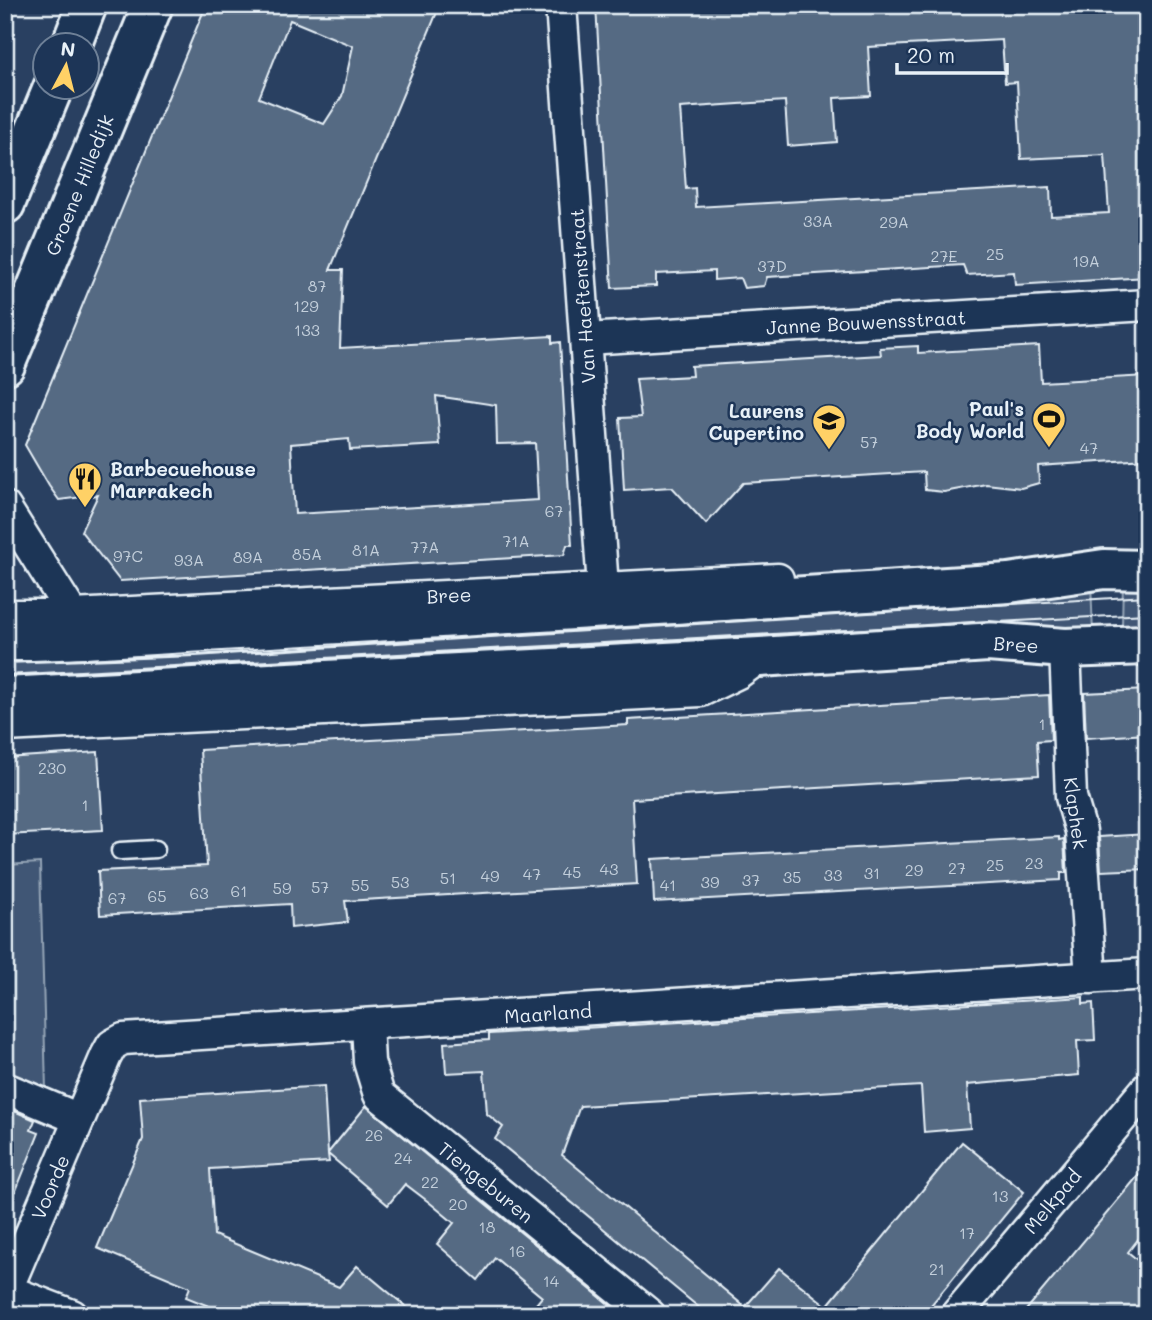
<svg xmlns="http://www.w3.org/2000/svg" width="1152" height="1320" font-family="Mali,sans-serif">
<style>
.green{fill:#415774;stroke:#94a4b6;stroke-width:2}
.building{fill:#556a83;stroke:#e8f1f8;stroke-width:2;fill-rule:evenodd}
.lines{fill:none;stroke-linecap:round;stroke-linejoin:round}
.service-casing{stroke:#e8f1f8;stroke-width:21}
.minor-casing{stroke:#e8f1f8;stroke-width:35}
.tertiary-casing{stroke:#e8f1f8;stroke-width:44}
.primary-casing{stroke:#e8f1f8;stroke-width:44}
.service{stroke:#1d3557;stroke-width:16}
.minor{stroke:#1d3557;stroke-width:30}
.tertiary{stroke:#1d3557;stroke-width:38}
.primary{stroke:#1d3557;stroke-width:38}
.tram{stroke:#e8f1f8;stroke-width:2}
.labels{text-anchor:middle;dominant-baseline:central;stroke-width:5;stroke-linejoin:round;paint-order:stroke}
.number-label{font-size:16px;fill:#c3cfdb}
.street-label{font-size:19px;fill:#e8f1f8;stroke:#1d3557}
.poi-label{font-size:19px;font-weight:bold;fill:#e8f1f8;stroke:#1d3557;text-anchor:end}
</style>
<rect width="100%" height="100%" fill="#294061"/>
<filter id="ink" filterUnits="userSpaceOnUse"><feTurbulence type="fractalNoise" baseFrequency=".0143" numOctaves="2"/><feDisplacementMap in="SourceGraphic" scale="14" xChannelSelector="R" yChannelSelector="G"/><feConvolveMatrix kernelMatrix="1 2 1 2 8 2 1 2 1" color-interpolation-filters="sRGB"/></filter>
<g filter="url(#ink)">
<g class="green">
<polygon points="1123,580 1147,580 1147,630 1122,628"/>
<polygon points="1091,581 1093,635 5,683 5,652"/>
<polygon points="40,863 46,1090 5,1074 5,865"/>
</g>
<g class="building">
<path d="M 206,5 L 440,5 L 330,270 L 343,270 L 340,348 L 552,336 L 552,343 L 560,342 L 572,545 L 567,545 L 564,555 L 120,581 L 81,531 L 98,495 L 59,500 L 49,486 L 25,445 ZM 290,20 L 353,46 L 342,96 L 324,124 L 259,98 ZM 436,396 L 496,405 L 497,444 L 535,443 L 538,500 L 295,514 L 291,444 L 349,439 L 350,450 L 440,445 Z"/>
<path d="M 596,5 L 1147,5 L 1147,277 L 1015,285 L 1014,272 L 967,275 L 963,265 L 767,277 L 764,286 L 744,288 L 740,278 L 714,280 L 714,271 L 656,274 L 656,286 L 612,288 ZM 1002,40 L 1005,83 L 1017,82 L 1021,159 L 1105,155 L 1109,213 L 1051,216 L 1050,187 L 696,207 L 695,188 L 686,189 L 680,108 L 785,101 L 788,146 L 837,142 L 834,98 L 871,96 L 868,47 Z"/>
<polygon points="918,346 918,353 1039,346 1041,382 1147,376 1147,459 1038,466 1039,483 1021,488 986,484 944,492 925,490 924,472 743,483 706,524 672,487 624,490 620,418 641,417 636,379 692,376 691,366 881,355 880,348"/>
<polygon points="1147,690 1147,734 1086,738 1084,693"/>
<polygon points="1049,695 1051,740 1037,741 1039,775 632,799 637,884 345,901 348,922 291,928 290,904 100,915 98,871 207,866 200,750 628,725 628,720"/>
<polygon points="98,752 103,830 5,835 5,758"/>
<polygon points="1147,834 1147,869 1101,871 1099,837"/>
<polygon points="1059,837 1059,840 1064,839 1066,873 1061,873 1061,880 654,902 652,859"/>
<polygon points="1083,997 1083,1004 1093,1003 1095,1040 1077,1041 1079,1075 967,1085 970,1128 924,1132 921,1086 580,1106 562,1155 745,1307 779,1268 827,1306 962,1142 1024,1192 923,1315 708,1315 495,1139 503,1127 487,1114 484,1071 446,1073 444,1043 489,1040 489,1034"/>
<polygon points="324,1086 328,1153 366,1106 622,1315 527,1315 542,1297 495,1258 478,1280 437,1244 454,1223 430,1203 405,1184 388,1205 328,1154 329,1162 210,1169 214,1235 339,1287 357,1266 416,1315 231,1315 186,1297 190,1287 97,1248 143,1139 140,1098"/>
<polygon points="5,1107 35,1120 31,1130 39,1133 7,1213"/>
<polygon points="1147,1165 1147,1228 1128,1252 1147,1268 1147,1315 1022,1315"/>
</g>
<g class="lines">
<g class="service-casing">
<polyline id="service" points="120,851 156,849"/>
</g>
<g class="minor-casing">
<g id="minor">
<polyline points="561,5 603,587"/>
<polyline points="586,339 1147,305"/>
<polyline points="5,507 73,615"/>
<polyline points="5,615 73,615 778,579"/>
<polyline points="1065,648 1071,797 1081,831 1091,978"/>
<polyline points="5,726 701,691 738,673 760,657"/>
<polyline points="367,1024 369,1062 379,1095 650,1315"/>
<polyline points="5,1088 79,1119"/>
<polyline points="7,1290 72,1315"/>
<polyline points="5,1294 106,1056 112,1045 123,1039 1147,974"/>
<polyline points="956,1315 1147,1088"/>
</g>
</g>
<g class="tertiary-casing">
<g id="tertiary">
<polyline points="71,46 87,5"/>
<polyline points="5,204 53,88"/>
<polyline points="5,365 153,5"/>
</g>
</g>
<g class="primary-casing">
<g id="primary">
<polyline points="5,642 194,635 1009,583 1104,569 1147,570"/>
<polyline points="5,697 760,657 988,642 1065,648 1147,645"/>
</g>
</g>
<use href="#service" class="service"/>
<use href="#minor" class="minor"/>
<use href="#tertiary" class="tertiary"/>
<use href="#primary" class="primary"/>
<g class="tram">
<polyline points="5,661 54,661 1147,596"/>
<polyline points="5,675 1147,614"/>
</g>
</g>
</g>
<defs>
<g id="stadium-pin" transform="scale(1.75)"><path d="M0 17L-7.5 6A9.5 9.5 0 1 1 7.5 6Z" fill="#ffd166" stroke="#1d3557"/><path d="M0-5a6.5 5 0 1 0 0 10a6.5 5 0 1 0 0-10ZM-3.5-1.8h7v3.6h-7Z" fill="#111"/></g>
<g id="school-pin" transform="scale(1.75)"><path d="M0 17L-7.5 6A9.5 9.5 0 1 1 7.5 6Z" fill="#ffd166" stroke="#1d3557"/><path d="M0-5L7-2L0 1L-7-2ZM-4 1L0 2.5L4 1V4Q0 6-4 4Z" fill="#111"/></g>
<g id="restaurant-pin" transform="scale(1.75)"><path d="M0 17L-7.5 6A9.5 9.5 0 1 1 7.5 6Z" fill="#ffd166" stroke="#1d3557"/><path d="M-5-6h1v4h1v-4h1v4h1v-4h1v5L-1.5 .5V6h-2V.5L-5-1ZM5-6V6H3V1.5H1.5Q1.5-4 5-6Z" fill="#111"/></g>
</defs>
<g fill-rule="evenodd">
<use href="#stadium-pin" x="1049" y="419"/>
<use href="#school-pin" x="829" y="421"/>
<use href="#restaurant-pin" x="85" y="479"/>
</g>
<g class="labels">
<g class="number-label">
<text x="818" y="220">33A</text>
<text x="894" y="221">29A</text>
<text x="995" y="253">25</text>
<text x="944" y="255">27E</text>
<text x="1086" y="260">19A</text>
<text x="772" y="265">37D</text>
<text x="317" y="285">87</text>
<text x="306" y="305">129</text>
<text x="307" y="329">133</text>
<text x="869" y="441">57</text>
<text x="1089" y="447">47</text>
<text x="554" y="510">67</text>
<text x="516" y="540">71A</text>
<text x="425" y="546">77A</text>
<text x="366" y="549">81A</text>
<text x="307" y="553">85A</text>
<text x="128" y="555">97C</text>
<text x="248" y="556">89A</text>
<text x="189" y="559">93A</text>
<text x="1042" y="723">1</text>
<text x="52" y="767">230</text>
<text x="85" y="804">1</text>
<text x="1034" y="862">23</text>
<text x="995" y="864">25</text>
<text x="957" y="867">27</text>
<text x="609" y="868">43</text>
<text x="914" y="869">29</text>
<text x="572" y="871">45</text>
<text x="872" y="872">31</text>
<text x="532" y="873">47</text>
<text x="833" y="874">33</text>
<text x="490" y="875">49</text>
<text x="792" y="876">35</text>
<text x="448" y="877">51</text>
<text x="751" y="879">37</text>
<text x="400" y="881">53</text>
<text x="710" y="881">39</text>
<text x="360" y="884">55</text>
<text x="668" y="884">41</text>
<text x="320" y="886">57</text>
<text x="282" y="887">59</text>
<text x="239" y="890">61</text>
<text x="199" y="892">63</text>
<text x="157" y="895">65</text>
<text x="117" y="897">67</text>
<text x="374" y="1134">26</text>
<text x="403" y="1157">24</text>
<text x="430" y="1181">22</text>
<text x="1000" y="1195">13</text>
<text x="458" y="1203">20</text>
<text x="487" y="1226">18</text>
<text x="967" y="1232">17</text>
<text x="517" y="1250">16</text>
<text x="937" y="1268">21</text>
<text x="551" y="1280">14</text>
</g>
<g class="street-label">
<text transform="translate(79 185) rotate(-68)">Groene Hilledijk</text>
<text transform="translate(582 296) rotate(-94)">Van Haeftenstraat</text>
<text transform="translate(866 322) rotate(-3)">Janne Bouwensstraat</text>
<text transform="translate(449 595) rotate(-3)">Bree</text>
<text transform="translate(1016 644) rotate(4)">Bree</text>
<text transform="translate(1076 813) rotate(82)">Klaphek</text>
<text transform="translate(548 1013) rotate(-4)">Maarland</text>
<text transform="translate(486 1182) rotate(39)">Tiengeburen</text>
<text transform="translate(50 1187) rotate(-67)">Voorde</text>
<text transform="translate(1052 1201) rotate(-50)">Melkpad</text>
</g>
<g class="poi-label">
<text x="1024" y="408">Paul's<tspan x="1024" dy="22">Body World</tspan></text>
<text x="804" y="410">Laurens<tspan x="804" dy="22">Cupertino</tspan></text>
<text x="110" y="468" text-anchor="start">Barbecuehouse<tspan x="110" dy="22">Marrakech</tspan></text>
</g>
</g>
<rect width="1152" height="1320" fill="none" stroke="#1d3557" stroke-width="28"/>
<rect x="14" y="14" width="1124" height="1292" fill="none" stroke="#e8f1f8" stroke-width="2.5" filter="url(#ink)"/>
<g transform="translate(66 66) rotate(7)"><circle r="33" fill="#1d3557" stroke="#6e8097" stroke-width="2"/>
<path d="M0-5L12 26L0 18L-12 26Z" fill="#ffd166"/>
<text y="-10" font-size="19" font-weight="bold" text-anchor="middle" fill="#e8f1f8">N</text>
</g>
<path d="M897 63v10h110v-10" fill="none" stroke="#e8f1f8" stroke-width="3.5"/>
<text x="907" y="63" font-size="21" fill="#e8f1f8" stroke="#1d3557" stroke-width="5" paint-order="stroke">20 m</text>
</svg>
